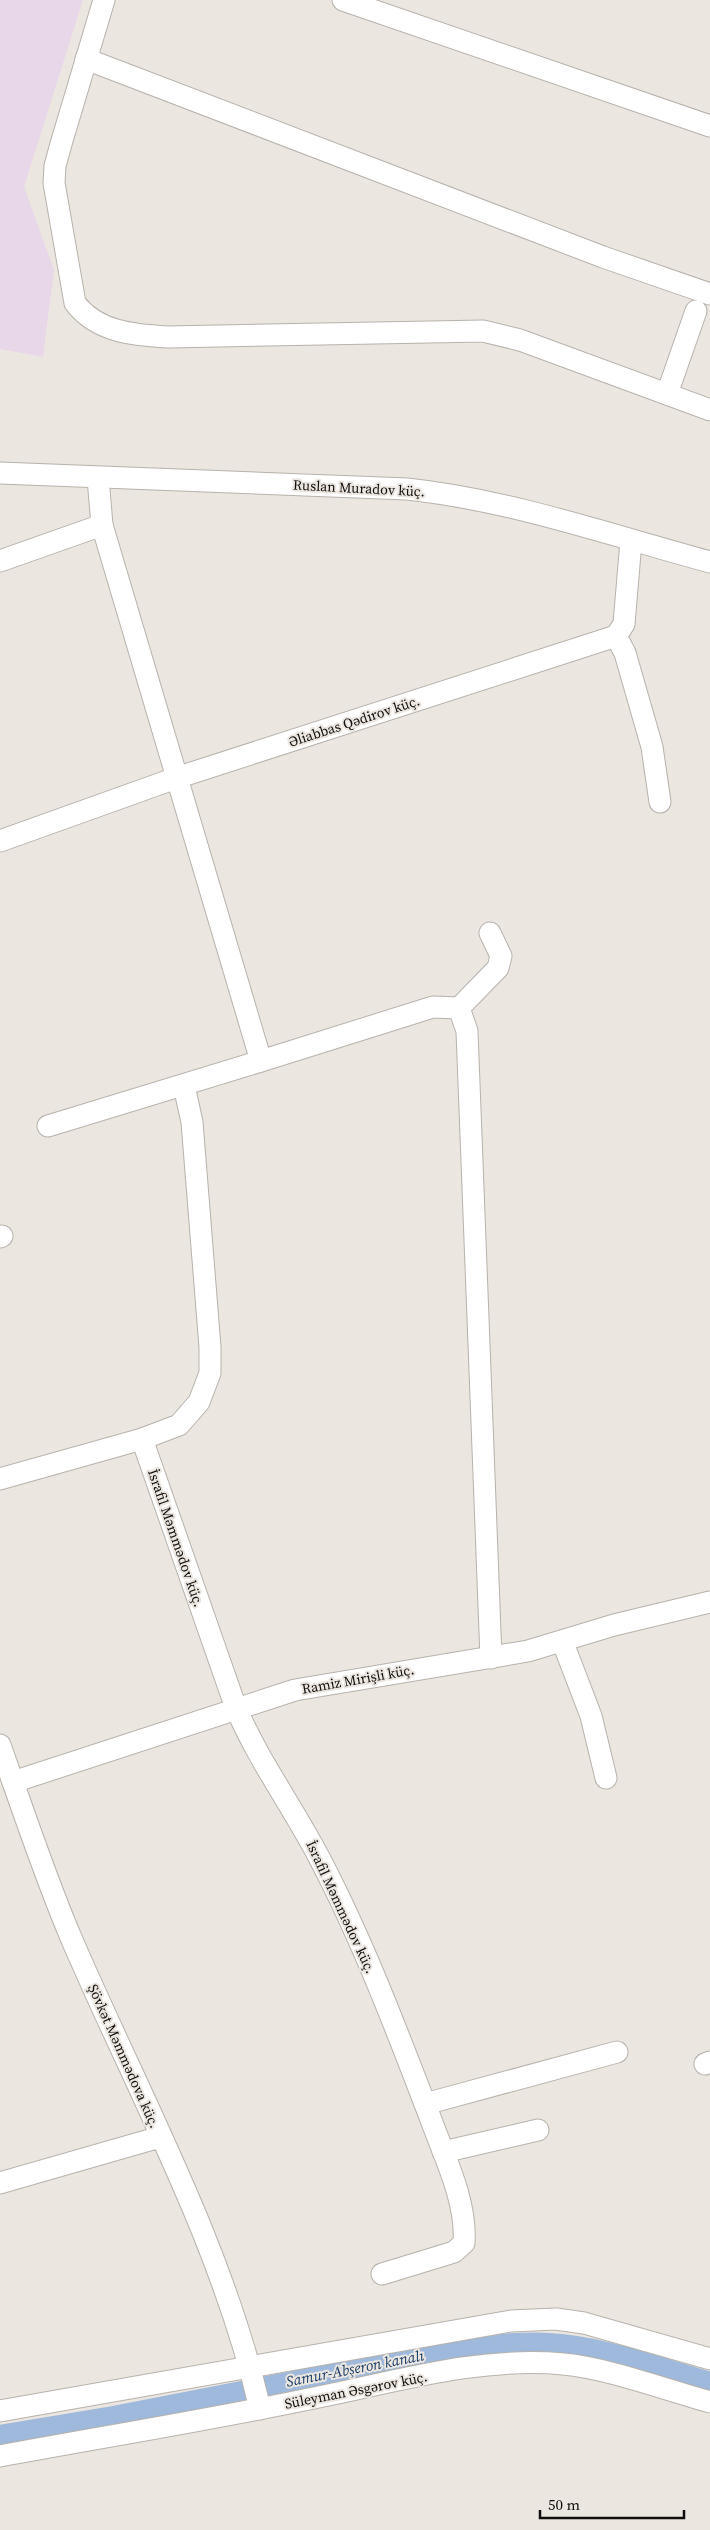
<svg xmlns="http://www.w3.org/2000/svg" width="710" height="2530" font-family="'Source Serif 4',serif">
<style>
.industrial{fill:#e8d7e9}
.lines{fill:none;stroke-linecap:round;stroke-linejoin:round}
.canal{stroke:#9eb9dc;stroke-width:20}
.minor-casing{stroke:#b7b2ab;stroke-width:23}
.minor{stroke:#fff;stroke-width:21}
.labels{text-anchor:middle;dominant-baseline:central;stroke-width:4;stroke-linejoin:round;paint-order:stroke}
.street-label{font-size:14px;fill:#110f0d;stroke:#ece6e0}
.water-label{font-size:15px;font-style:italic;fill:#153b67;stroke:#ece6e0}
</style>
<rect width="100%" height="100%" fill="#ece6e0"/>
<polygon class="industrial" points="0,0 83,0 24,187 54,270 43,357 0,349"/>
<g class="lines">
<path class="canal" d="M 0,2435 L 113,2416 L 472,2346 C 498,2344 523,2341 549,2343 C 604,2346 658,2367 710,2382"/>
<g class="minor-casing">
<g id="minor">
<path d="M 104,0 L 61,144 L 55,166 L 54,183 L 75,303 C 97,332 133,335 168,337 L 483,331 L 520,340 L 710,410"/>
<polyline points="343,0 710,126"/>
<polyline points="86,59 603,257 710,294"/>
<polyline points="667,394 696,311"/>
<path d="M 0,473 L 407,489 C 510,500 610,535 710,562"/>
<polyline points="98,478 102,525 261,1061 433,1007 459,1008 467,1031 491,1658"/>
<polyline points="0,561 102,525"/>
<polyline points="616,636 625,653 652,747 660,802"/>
<polyline points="0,841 176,778 616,636 624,624 631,541"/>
<polyline points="459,1008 498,968 501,956 490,933"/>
<polyline points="48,1126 261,1061"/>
<polyline points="0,1237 2,1236"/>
<path d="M 142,1439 L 236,1708 C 259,1762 295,1810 322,1863 C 364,1944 397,2031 430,2117 C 444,2156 467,2201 464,2243 L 454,2252 L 382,2274"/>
<polyline points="0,1479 142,1439 179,1425 199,1402 210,1373 210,1347 192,1122 184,1086"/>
<polyline points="563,1643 591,1716 606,1778"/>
<path d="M 0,1745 C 23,1810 45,1877 72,1940 C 138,2093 223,2246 260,2409"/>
<polyline points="13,1782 295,1690 528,1651 614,1625 710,1602"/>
<polyline points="705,2064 710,2062"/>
<polyline points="425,2104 617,2052"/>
<polyline points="443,2152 538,2130"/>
<polyline points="0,2183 160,2137"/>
<polyline points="0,2411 511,2321 556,2319 584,2323 710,2359"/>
<path d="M 0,2456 C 103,2437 207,2420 309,2399 C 392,2383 478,2356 563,2364 C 608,2368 666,2390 710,2402"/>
</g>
</g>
<use href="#minor" class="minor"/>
</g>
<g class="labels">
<g class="street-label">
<text transform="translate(359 488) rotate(3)">Ruslan Muradov küç.</text>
<text transform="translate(354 721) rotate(-18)">Əliabbas Qədirov küç.</text>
<text transform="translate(176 1538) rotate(71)">İsrafil Məmmədov küç.</text>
<text transform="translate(358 1679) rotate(-10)">Ramiz Mirişli küç.</text>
<text transform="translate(341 1907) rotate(65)">İsrafil Məmmədov küç.</text>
<text transform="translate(124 2056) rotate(66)">Şövkət Məmmədova küç.</text>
<text transform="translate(356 2390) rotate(-11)">Süleyman Əsgərov küç.</text>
</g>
<g class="water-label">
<text transform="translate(355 2368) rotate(-11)">Samur-Abşeron kanalı</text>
</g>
</g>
<path d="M540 2510v8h144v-8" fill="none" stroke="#110f0d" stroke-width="2.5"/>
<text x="548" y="2510" font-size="15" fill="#110f0d" stroke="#ece6e0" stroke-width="4" paint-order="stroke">50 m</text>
</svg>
